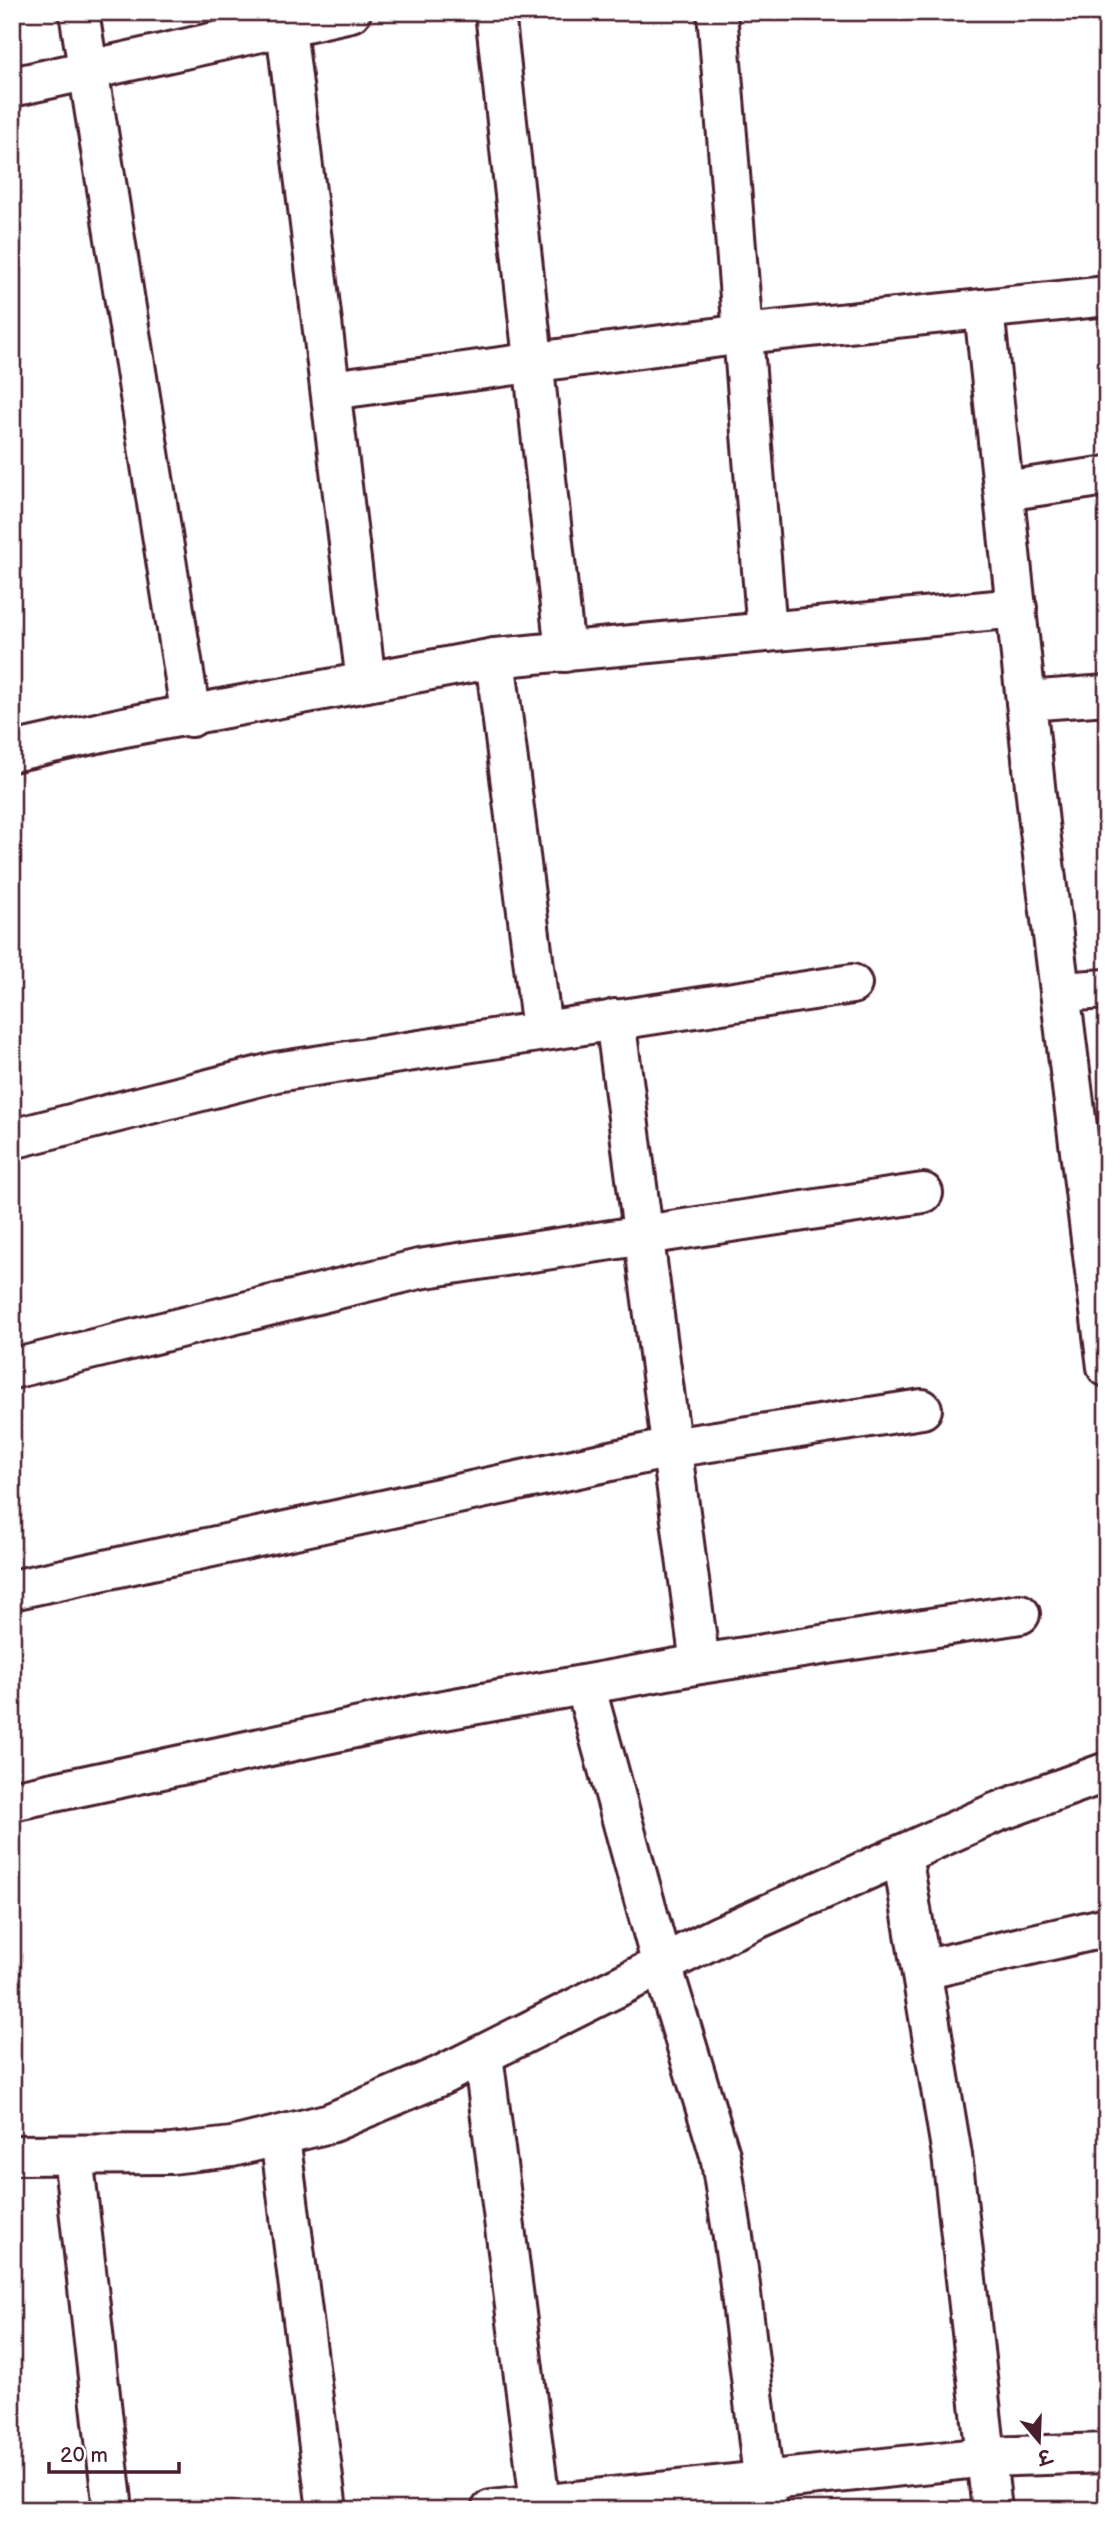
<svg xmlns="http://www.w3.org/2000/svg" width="1119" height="2522" font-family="'Balsamiq Sans','Playpen Sans Deva',sans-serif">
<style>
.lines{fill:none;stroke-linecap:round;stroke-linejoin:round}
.minor-casing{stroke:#4a1f2b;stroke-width:44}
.minor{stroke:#fff;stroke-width:38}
</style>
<rect width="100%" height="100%" fill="#fff"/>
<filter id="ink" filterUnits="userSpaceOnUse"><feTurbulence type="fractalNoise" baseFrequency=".0143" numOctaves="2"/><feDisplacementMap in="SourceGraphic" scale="14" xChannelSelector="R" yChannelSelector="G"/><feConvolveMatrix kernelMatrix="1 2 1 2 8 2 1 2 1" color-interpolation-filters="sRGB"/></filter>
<g filter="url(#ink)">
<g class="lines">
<g class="minor-casing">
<g id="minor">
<polyline points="79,12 191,717"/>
<polyline points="284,12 366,682"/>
<polyline points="495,12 565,652"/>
<polyline points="717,12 767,632"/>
<polyline points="12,87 351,12"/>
<polyline points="984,310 1039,823 1107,1367"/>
<polyline points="331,390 743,334 1107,296"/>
<polyline points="1004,491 1107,476"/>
<polyline points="495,658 542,1030"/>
<polyline points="1026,701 1107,695"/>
<polyline points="12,752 124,727 495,658 1017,608"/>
<polyline points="1060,992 1107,989"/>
<polyline points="615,1019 700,1664"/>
<polyline points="12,1139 276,1072 852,984"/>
<polyline points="12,1369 419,1269 923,1193"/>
<polyline points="12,1590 671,1448 922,1409"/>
<polyline points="585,1685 662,1965 720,2155 738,2269 767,2510"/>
<polyline points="12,1801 416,1715 700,1664 1020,1614"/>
<polyline points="902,1855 952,2155 992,2510"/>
<polyline points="923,1970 1107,1927"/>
<polyline points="483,2055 541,2510"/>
<polyline points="280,2137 327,2510"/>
<polyline points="12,2155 171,2154 232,2147 330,2123 440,2076 721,1935 997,1812 1107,1772"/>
<polyline points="73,2155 113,2510"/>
<polyline points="491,2510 986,2457 1107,2453"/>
</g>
</g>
<use href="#minor" class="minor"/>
</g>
</g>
<rect width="1119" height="2522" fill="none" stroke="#fff" stroke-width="42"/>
<rect x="21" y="21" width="1077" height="2480" fill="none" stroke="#4a1f2b" stroke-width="2.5" filter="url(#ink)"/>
<g transform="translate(1039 2441) rotate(161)" stroke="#ffffff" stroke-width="5" paint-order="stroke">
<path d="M0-5L12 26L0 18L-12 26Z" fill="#4a1f2b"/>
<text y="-10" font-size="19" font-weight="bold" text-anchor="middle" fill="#4a1f2b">उ</text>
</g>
<path d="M49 2462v10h130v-10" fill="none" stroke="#4a1f2b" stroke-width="3.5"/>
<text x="60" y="2462" font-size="21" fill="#4a1f2b" stroke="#ffffff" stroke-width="5" paint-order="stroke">20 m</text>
</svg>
